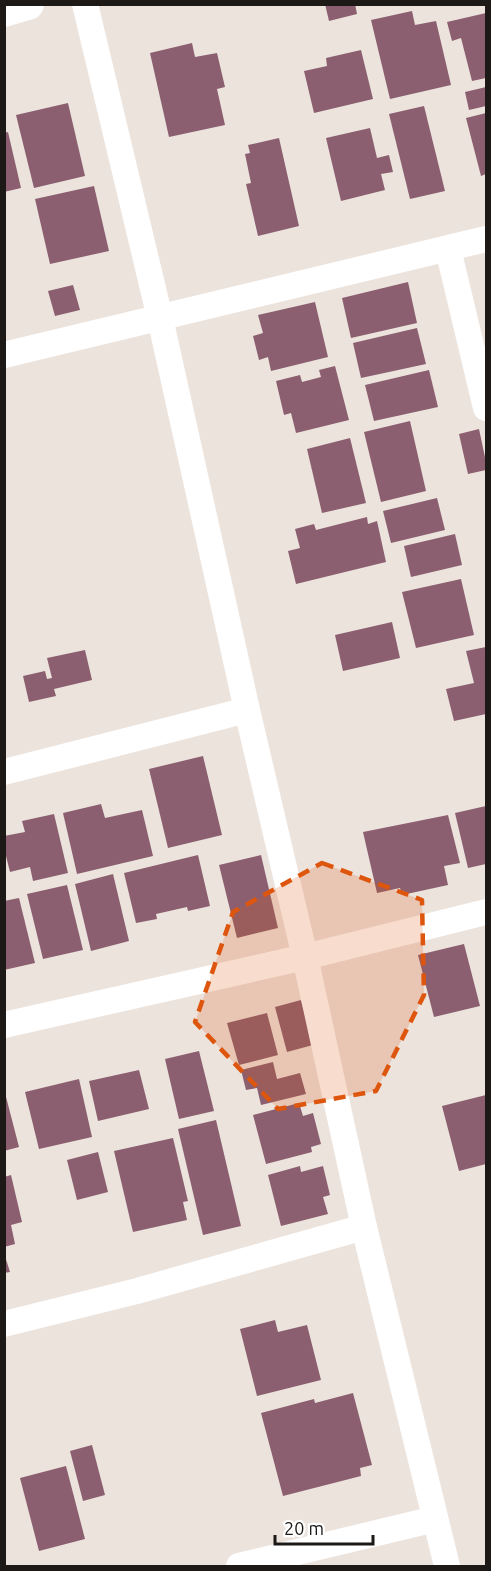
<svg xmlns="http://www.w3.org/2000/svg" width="491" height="1571" font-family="Ubuntu,sans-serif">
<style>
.building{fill:#8b5f70}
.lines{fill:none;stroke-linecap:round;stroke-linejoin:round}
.minor{stroke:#fff;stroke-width:26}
.tertiary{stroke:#fff;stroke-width:32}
.marked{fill:#de560d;fill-opacity:0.2;stroke:#de560d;stroke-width:4.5;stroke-dasharray:12 8;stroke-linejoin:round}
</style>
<rect width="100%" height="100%" fill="#ece3dd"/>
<g class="building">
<polygon points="325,4 355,4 357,14 329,21"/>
<polygon points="412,11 415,25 436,21 451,85 390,99 371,20"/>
<polygon points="486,13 486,78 472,81 461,38 452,41 447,22"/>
<polygon points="192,43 195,57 217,53 225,87 217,89 225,125 169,137 150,53"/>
<polygon points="361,50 373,99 314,113 304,71 327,66 326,58"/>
<polygon points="486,87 486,106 469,110 465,92"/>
<polygon points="68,103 85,176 34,188 16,115"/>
<polygon points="424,106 445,191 410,199 389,114"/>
<polygon points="486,113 486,174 481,176 466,118"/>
<polygon points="370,128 377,158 389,155 393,172 381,174 385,190 341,201 326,138"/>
<polygon points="8,132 21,188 4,192 4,133"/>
<polygon points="279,138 299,226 258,236 246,184 251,183 245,154 250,153 248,145"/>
<polygon points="94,186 109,251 50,264 35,199"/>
<polygon points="408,282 417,323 351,338 342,298"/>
<polygon points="73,285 80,310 55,316 48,291"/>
<polygon points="315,302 328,357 271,371 268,357 259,360 253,336 263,333 258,315"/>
<polygon points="417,328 426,364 361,378 353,343"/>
<polygon points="335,366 349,420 296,433 291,413 284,415 276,381 300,375 302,382 321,377 319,370"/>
<polygon points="429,370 438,407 374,421 365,385"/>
<polygon points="410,421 426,491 381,502 364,432"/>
<polygon points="479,429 486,462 486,470 468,474 459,434"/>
<polygon points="350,438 366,503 322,513 307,449"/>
<polygon points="437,498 445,530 391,543 383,511"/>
<polygon points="367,517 368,524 377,521 386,562 296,584 288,551 300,548 295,529 314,524 316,530"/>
<polygon points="455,534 462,565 411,577 404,546"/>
<polygon points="461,579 474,635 416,648 402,592"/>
<polygon points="392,622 400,658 343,671 335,635"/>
<polygon points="486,647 486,714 454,721 446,689 474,683 466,651"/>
<polygon points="85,650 92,680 54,689 56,696 29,702 23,676 45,671 47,679 52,678 47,658"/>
<polygon points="203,756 222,835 168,848 149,769"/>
<polygon points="101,804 105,818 142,810 153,856 77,874 63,813"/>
<polygon points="486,806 486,864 468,868 455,813"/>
<polygon points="54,814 68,873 33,881 30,867 10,872 4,848 4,836 25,832 22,821"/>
<polygon points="448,815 460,863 444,866 448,885 402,895 400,888 377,893 363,832"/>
<polygon points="198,855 210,906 188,911 187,907 156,914 157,919 136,923 124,873"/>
<polygon points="261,855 278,928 237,938 219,865"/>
<polygon points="113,874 129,941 91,951 75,884"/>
<polygon points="67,885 83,950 43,959 27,894"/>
<polygon points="19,898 35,963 4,970 4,901"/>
<polygon points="464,944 480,1006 434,1017 418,955"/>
<polygon points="301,1000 313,1045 287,1052 275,1007"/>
<polygon points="267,1013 278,1055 239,1065 227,1023"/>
<polygon points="199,1051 214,1111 179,1119 165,1059"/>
<polygon points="273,1062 277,1079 300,1073 306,1094 261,1105 257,1088 246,1090 241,1070"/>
<polygon points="139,1070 149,1109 98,1121 89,1081"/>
<polygon points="79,1079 92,1137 39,1149 25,1092"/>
<polygon points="4,1089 19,1147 4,1151"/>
<polygon points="486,1095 486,1164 459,1171 442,1106"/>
<polygon points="299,1103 303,1116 313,1113 321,1144 311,1147 312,1152 266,1164 253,1115"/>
<polygon points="216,1120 241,1226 203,1235 178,1129"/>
<polygon points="173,1138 188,1201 183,1202 187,1220 133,1232 114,1151"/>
<polygon points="98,1152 108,1192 77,1200 67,1160"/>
<polygon points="300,1166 301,1172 323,1166 330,1195 323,1197 328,1214 281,1226 268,1175"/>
<polygon points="11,1175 22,1222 11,1225 15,1244 4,1247 4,1177"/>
<polygon points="4,1253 10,1272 4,1273"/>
<polygon points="275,1320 278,1332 307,1325 321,1380 257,1396 240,1329"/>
<polygon points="353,1393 372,1465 360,1468 361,1476 283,1496 261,1413 314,1399 315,1403"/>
<polygon points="92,1445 105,1495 83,1501 70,1451"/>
<polygon points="66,1466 85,1539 39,1551 20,1478"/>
</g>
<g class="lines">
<g class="minor">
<polyline points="85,4 160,318 247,710 305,957 364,1227 447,1566"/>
<polyline points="448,249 486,408"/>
<polyline points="4,355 486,239"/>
<polyline points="4,772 247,710"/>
<polyline points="4,1025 305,957 486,912"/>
<polyline points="4,1324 137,1291 364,1227"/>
<polyline points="239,1566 435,1519"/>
</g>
<polyline class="tertiary" points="4,11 28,4"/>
</g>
<path class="marked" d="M 322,863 L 422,900 L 424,995 L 376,1091 L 278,1109 L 195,1022 L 233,912 Z"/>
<rect width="491" height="1571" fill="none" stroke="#1c1917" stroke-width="12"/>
<path d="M275 1535v9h98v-9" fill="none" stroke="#1c1917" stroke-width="3"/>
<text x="284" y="1535" font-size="18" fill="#1c1917" stroke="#ffffff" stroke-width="4.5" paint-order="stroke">20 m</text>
</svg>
